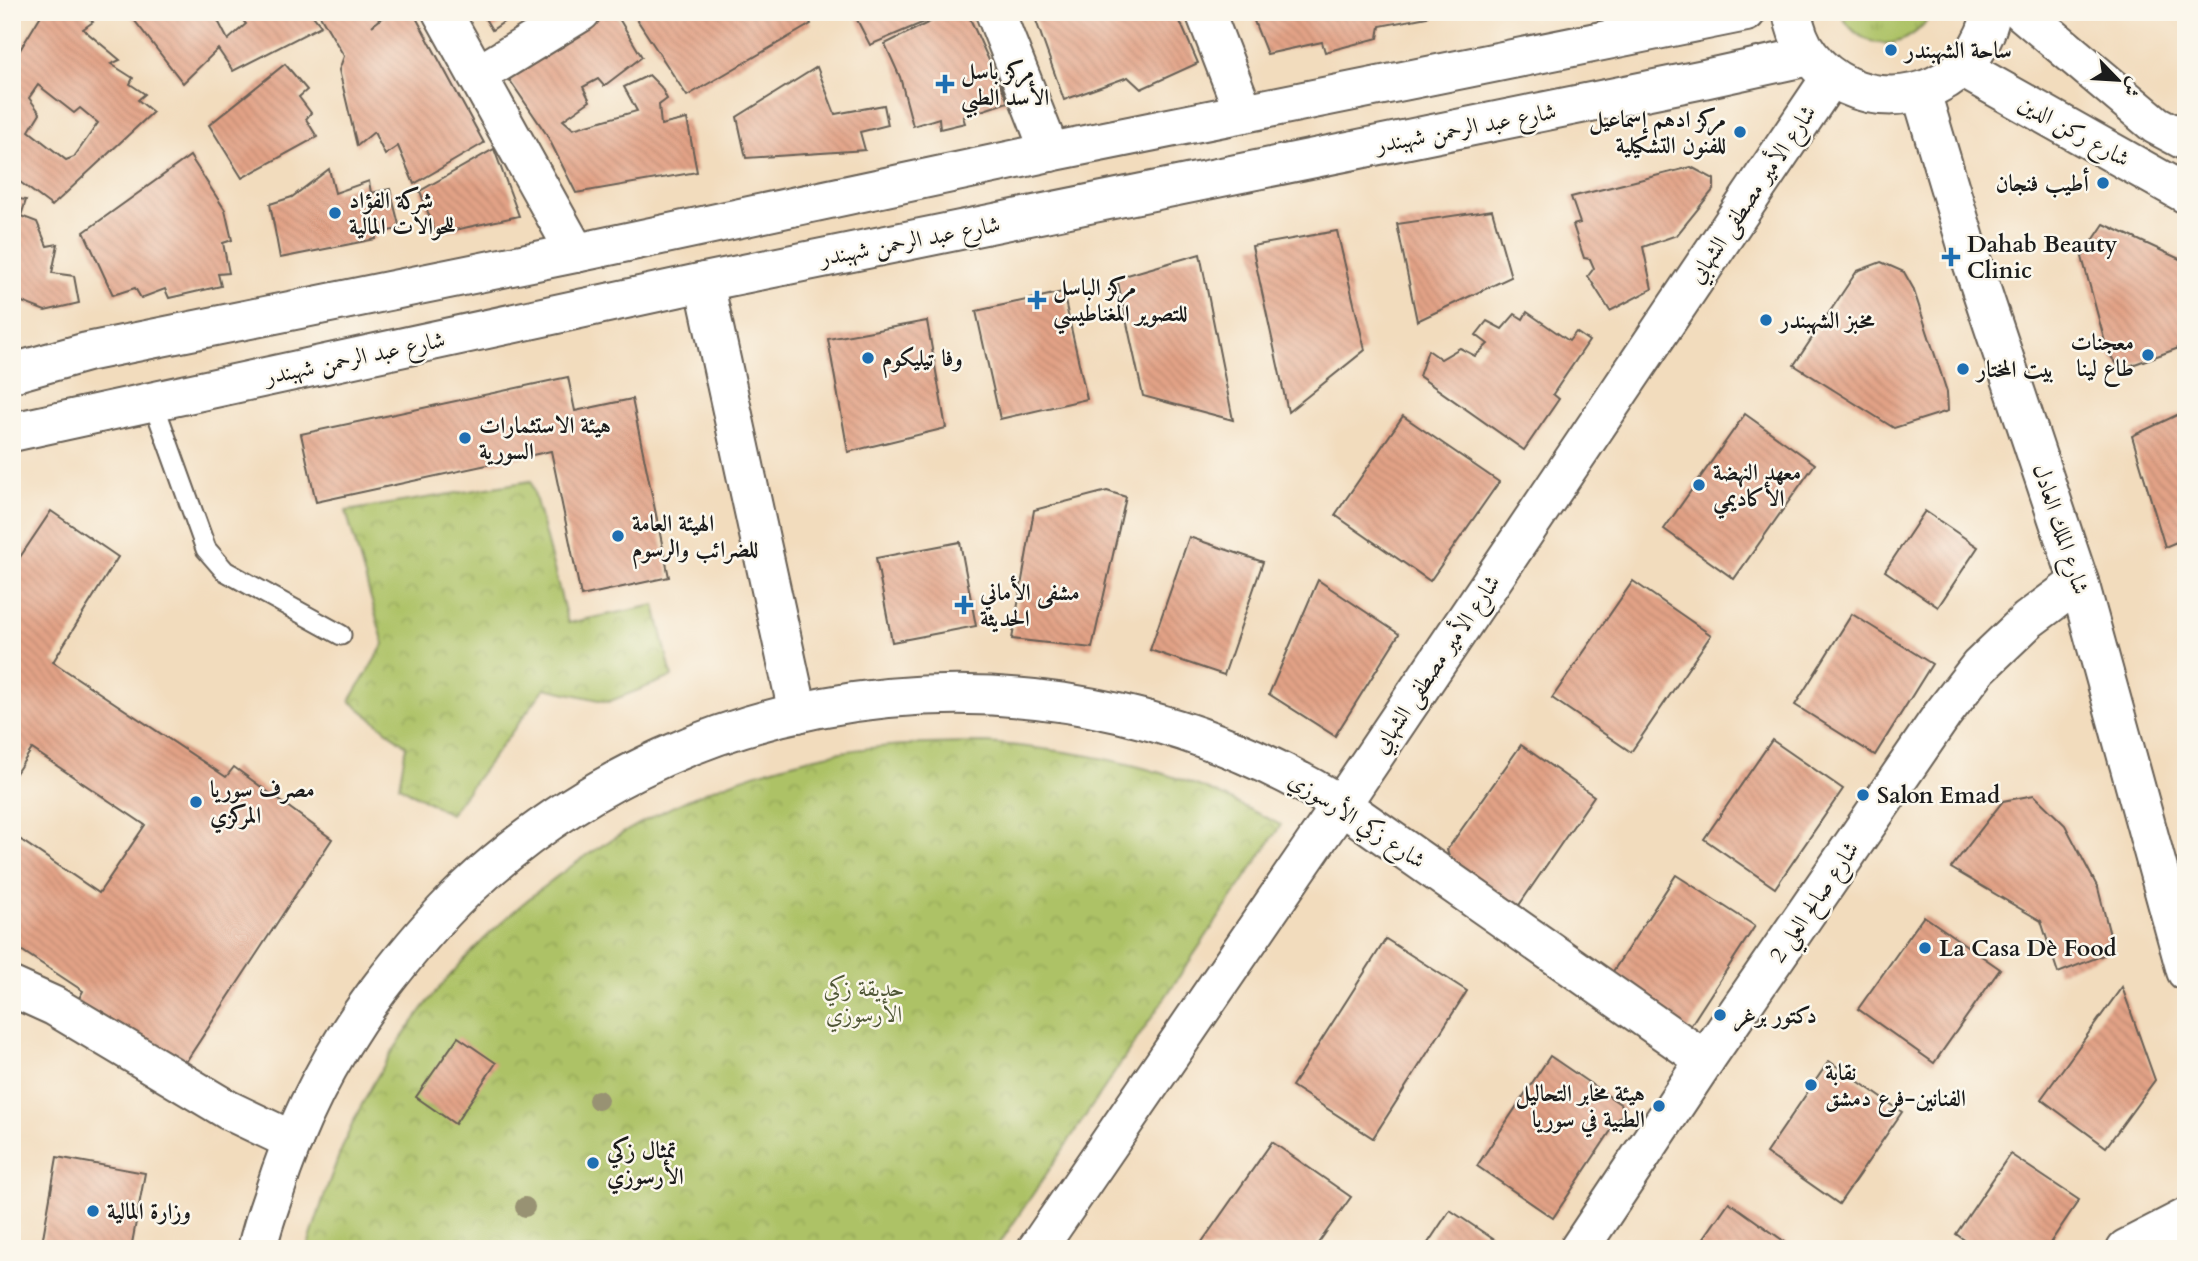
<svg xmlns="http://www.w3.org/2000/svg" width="2198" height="1261" font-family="Cardo,Amiri,serif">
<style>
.grass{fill:url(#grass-tufts);stroke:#646f41;stroke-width:2}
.park{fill:url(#park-crowns);stroke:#646f41;stroke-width:2}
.building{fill:url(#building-back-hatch);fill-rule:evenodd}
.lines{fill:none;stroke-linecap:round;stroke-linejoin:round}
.lane-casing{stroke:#675f54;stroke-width:23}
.street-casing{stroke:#675f54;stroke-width:42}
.secondary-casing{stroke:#675f54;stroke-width:42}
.lane{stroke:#fff;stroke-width:19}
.street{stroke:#fff;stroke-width:38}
.secondary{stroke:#fff;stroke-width:38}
.tree{fill:#989273}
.poi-dot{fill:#1f6fb2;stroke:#fbf7ec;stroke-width:2.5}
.labels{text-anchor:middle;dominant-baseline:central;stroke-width:5;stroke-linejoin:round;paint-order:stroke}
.poi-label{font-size:23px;font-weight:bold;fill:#1c1c1c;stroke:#fbf7ec;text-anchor:start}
.street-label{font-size:23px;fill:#1c1c1c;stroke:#fbf7ec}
.park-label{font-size:23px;fill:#4f5636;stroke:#fbf7ec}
</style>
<defs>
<pattern id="grass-tufts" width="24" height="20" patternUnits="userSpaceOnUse" patternTransform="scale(1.75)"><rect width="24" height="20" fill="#adc266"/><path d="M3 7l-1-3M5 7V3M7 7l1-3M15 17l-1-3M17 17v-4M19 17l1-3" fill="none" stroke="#94a658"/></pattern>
<pattern id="park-crowns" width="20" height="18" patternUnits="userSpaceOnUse" patternTransform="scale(1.75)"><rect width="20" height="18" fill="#adc266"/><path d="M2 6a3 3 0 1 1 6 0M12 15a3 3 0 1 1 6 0" fill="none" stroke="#94a658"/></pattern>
<pattern id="building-back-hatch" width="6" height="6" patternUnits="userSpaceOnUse" patternTransform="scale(1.75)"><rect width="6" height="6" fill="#e2a286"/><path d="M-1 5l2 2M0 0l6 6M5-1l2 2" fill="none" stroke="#c18b73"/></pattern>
</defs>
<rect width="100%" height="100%" fill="#fbf7ec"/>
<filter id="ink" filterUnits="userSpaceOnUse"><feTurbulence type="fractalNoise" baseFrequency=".0143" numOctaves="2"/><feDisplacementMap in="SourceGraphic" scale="14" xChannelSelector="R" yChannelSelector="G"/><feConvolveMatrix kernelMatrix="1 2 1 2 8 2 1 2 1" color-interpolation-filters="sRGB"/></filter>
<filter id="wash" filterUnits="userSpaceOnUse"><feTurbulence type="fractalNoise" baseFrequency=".00686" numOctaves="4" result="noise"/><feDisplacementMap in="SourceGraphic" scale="28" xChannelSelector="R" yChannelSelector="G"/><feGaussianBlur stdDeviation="1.57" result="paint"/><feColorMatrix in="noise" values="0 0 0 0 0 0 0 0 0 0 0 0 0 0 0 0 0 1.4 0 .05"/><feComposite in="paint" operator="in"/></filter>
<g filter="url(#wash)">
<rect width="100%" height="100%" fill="#f2dcbd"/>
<path class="grass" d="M 1840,12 L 1932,12 C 1910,53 1861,55 1840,12 Z"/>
<g class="park">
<polygon points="531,481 568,623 655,605 672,677 608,702 545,688 450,814 399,786 406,746 350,701 384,644 346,511"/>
<path d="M 988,743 C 1064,750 1142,761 1213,792 C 1236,802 1258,814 1281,825 L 996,1249 L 957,1247 L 923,1249 L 307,1249 C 322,1201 337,1155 359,1110 C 452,926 633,792 835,753 C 885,744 937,743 988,743 Z"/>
</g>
<g id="blocks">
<g class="building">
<path d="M 43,12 L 81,12 L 93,22 L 83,29 L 120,60 L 111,64 L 133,78 L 130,84 L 145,94 L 138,100 L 153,112 L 52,206 L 12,176 L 12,63 ZM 38,85 L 74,113 L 80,108 L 98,123 L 74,157 L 66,160 L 29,131 L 40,113 L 29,98 Z"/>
<polygon points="128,12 221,12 216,17 228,40 246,24 236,12 310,12 321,26 233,71 218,49 183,83"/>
<polygon points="318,12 387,12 372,26 390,12 413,12 484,143 414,184 398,146 385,155 374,132 357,146 339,70 344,56"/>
<polygon points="481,12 518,12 492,30"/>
<polygon points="603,12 615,12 642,57 604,86 598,79 583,87 590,101 563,120 573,129 637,111 624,87 649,75 661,87 667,99 659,105 661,125 687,119 697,172 576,193 547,135 509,79"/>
<polygon points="632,12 804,12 811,24 687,96"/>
<polygon points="853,12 948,12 870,45"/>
<polygon points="950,12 967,12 1008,102 963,117 965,123 940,129 939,118 913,126 900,77 885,44"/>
<polygon points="1033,12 1176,12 1198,63 1141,89 1128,77 1064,100"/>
<polygon points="1274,12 1425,12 1427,17 1380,26 1378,38 1325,52 1322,42 1267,54 1254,21"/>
<polygon points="285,64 307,90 299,97 311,113 306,119 317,137 242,178 209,125"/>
<polygon points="817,67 835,114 884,105 888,125 860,132 865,150 746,158 737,117"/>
<polygon points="494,149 519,216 436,234 420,191"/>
<polygon points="190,156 225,210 232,240 223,243 229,273 218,274 221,286 169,298 165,289 141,298 135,288 113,295 84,232"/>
<polygon points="1691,167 1714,179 1714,189 1677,235 1643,247 1652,289 1610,311 1588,276 1594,268 1590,259 1584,258 1573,225 1580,223 1571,197"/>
<polygon points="329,169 335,193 369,181 371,193 390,189 400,229 375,233 376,239 280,258 270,204 292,197"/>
<polygon points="12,198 26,200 21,216 37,222 47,246 58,244 52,273 74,276 79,303 45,311 20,301 12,304"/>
<polygon points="1492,210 1511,277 1417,321 1397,224"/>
<polygon points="2104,224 2186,262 2186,342 2176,349 2121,369 2108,353 2082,257"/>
<polygon points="1337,231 1365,350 1288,412 1252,246"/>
<polygon points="1200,254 1233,420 1143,396 1117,278"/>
<polygon points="1881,262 1904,272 1913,288 1947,392 1948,411 1894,428 1794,365 1857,271"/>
<polygon points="1063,292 1087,399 1000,419 976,311"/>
<polygon points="1527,312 1569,341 1576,332 1589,341 1553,394 1559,399 1524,450 1419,376 1428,350 1441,359 1460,348 1475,356 1488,344 1476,335 1487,321 1502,329 1515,314 1523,319"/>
<polygon points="927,321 946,428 848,452 828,339"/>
<polygon points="568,377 575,411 632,399 669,577 581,596 551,451 316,502 301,434"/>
<polygon points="1745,414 1815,464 1734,579 1664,529"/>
<polygon points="2179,414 2186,424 2186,538 2165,547 2132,436"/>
<polygon points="1403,416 1499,482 1430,581 1335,515"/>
<polygon points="1107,491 1126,497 1092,648 1012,639 1034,510"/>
<polygon points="51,511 118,557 53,662 226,777 234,767 332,839 176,1077 73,1009 83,991 12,944 12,834 99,893 145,825 32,749 12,779 12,569"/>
<polygon points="1925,511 1978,547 1938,607 1885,571"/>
<polygon points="1189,537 1263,562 1224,675 1150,650"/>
<polygon points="960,542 976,626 892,642 876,558"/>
<polygon points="1318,580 1399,634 1335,736 1269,694"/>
<polygon points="1633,581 1711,635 1631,752 1552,698"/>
<polygon points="1852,614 1932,664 1875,755 1795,705"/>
<polygon points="1772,740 1843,789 1775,888 1704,839"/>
<polygon points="1521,745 1594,796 1515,911 1453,869 1447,850"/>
<polygon points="2034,795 2065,825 2098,888 2114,951 2058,973 2041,921 1951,868 2003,801"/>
<polygon points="1676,875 1755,926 1687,1031 1608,979"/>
<polygon points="1924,916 2000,969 1934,1063 1858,1009"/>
<polygon points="1386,939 1467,991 1373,1138 1292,1086"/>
<polygon points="2122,987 2155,1080 2106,1147 2041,1099"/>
<polygon points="458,1037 496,1063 455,1124 416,1097"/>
<polygon points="1550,1056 1626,1108 1553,1218 1477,1166"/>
<polygon points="1829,1061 1902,1112 1839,1204 1766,1153"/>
<polygon points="1272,1142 1351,1197 1314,1249 1197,1249"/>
<polygon points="2010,1154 2079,1200 2046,1249 1977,1249 1956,1234"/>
<polygon points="57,1157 145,1173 131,1249 41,1249"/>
<polygon points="1729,1202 1795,1249 1696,1249"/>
<polygon points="1450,1210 1508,1249 1424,1249"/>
</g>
</g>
</g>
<g filter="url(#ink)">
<use href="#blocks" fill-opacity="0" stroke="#675f54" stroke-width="2"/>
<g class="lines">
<g class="lane-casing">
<polyline id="lane" points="153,402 206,549 225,571 341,635"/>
</g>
<g class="street-casing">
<g id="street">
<polyline points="442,12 576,253"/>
<polyline points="995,12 1050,152"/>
<polyline points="1205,12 1244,113"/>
<polyline points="478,75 581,12"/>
<polyline points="704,282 798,713"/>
<polyline points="12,987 54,1006 228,1110 293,1141"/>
<path d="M 257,1249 C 261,1231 267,1213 273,1196 C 296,1122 332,1052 379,989 C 405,955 433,921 464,891 C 704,664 1062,632 1341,805 L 1705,1060"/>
<polyline points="2126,1249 2186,1218"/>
</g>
</g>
<g class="secondary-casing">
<g id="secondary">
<path d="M 1792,12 C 1795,28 1800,44 1810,56 C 1851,109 1932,108 1972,56 C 1981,43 1989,28 1991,12"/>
<polyline points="2022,12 2156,125 2186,141"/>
<polyline points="1962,68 2186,194"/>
<polyline points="1921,92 1971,259 2079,582 2186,971"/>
<polyline points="12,373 87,352 576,253 1050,152 1746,12"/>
<polyline points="12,432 704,282 1704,79 1809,56"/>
<polyline points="1037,1249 1341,805 1831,77"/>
<polyline points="1579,1249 1705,1060 1942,715 1979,667 2028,620 2079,582"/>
</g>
</g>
<use href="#lane" class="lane"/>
<use href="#street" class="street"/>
<use href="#secondary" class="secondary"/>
</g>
<g class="tree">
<circle cx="598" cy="1100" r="10"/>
<circle cx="525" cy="1207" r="10"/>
</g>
</g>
<g class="poi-dot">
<circle cx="1891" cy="50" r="7"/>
<path d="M941.5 73.5h7v7h7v7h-7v7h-7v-7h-7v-7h7z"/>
<circle cx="1740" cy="132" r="7"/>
<circle cx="2103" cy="183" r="7"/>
<circle cx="335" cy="213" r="7"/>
<path d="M1947.5 246.5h7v7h7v7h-7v7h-7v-7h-7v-7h7z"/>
<path d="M1033.5 289.5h7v7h7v7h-7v7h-7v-7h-7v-7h7z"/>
<circle cx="1766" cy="320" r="7"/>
<circle cx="2148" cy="355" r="7"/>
<circle cx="868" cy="358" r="7"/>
<circle cx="1963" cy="369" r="7"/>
<circle cx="465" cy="438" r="7"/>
<circle cx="1699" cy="485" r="7"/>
<circle cx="618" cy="536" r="7"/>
<path d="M960.5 594.5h7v7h7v7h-7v7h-7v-7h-7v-7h7z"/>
<circle cx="1863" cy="795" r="7"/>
<circle cx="196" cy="802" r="7"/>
<circle cx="1925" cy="948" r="7"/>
<circle cx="1720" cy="1015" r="7"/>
<circle cx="1811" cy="1085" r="7"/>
<circle cx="1659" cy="1106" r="7"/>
<circle cx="593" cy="1163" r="7"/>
<circle cx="93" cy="1211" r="7"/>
</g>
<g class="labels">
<g class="poi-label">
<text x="1905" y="50">ساحة الشهبندر</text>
<text x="961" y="71">مركز باسل<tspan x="961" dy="26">الأسد الطبي</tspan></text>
<text x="1726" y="119" text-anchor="end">مركز ادهم إسماعيل<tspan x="1726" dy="26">للفنون التشكيلية</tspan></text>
<text x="2089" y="183" text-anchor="end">أطيب فنجان</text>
<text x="349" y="200">شركة الفؤاد<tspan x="349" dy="26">للحوالات المالية</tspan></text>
<text x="1967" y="244">Dahab Beauty<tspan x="1967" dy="26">Clinic</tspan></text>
<text x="1053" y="287">مركز الباسل<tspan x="1053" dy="26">للتصوير المغناطيسي</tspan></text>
<text x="1780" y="320">مخبز الشهبندر</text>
<text x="2134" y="342" text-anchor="end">معجنات<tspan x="2134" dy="26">طاع لينا</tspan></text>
<text x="882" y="358">وفا تيليكوم</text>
<text x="1977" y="369">بيت المختار</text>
<text x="479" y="425">هيئة الاستثمارات<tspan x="479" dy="26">السورية</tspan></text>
<text x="1713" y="472">معهد النهضة<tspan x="1713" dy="26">الأكاديمي</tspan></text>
<text x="632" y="523">الهيئة العامة<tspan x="632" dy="26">للضرائب والرسوم</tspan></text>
<text x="980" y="592">مشفى الأماني<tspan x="980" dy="26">الحديثة</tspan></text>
<text x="210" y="789">مصرف سوريا<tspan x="210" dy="26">المركزي</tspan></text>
<text x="1877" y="795">Salon Emad</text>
<text x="1939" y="948">La Casa Dè Food</text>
<text x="1734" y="1015">دكتور برغر</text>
<text x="1825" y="1072">نقابة<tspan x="1825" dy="26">الفنانين-فرع دمشق</tspan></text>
<text x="1645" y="1093" text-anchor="end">هيئة مخابر التحاليل<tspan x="1645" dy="26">الطبية في سوريا</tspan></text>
<text x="607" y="1150">تمثال زكي<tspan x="607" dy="26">الأرسوزي</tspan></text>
<text x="107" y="1211">وزارة المالية</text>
</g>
<g class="street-label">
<text transform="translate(1466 128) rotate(-11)">شارع عبد الرحمن شهبندر</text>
<text transform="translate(2074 131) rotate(29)">شارع ركن الدين</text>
<text transform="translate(1752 194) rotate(-56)">شارع الأمير مصطفى الشهابي</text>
<text transform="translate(910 241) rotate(-11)">شارع عبد الرحمن شهبندر</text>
<text transform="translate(355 358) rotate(-12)">شارع عبد الرحمن شهبندر</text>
<text transform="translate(2061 529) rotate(72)">شارع الملك العادل</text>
<text transform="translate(1436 664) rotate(-56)">شارع الأمير مصطفى الشهابي</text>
<text transform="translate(1357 820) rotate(33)">شارع زكي الأرسوزي</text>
<text transform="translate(1814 902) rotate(-56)">شارع صالح العلي 2</text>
</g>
<g class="park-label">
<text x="864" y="988">حديقة زكي<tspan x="864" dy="26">الأرسوزي</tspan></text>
</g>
</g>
<rect width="2198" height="1261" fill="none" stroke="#fbf7ec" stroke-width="42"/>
<g transform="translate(2118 80) rotate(115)" stroke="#fbf7ec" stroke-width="5" paint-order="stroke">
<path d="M0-5L12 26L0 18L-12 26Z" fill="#1c1c1c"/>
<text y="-10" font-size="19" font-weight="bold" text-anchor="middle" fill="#1c1c1c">ش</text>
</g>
</svg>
